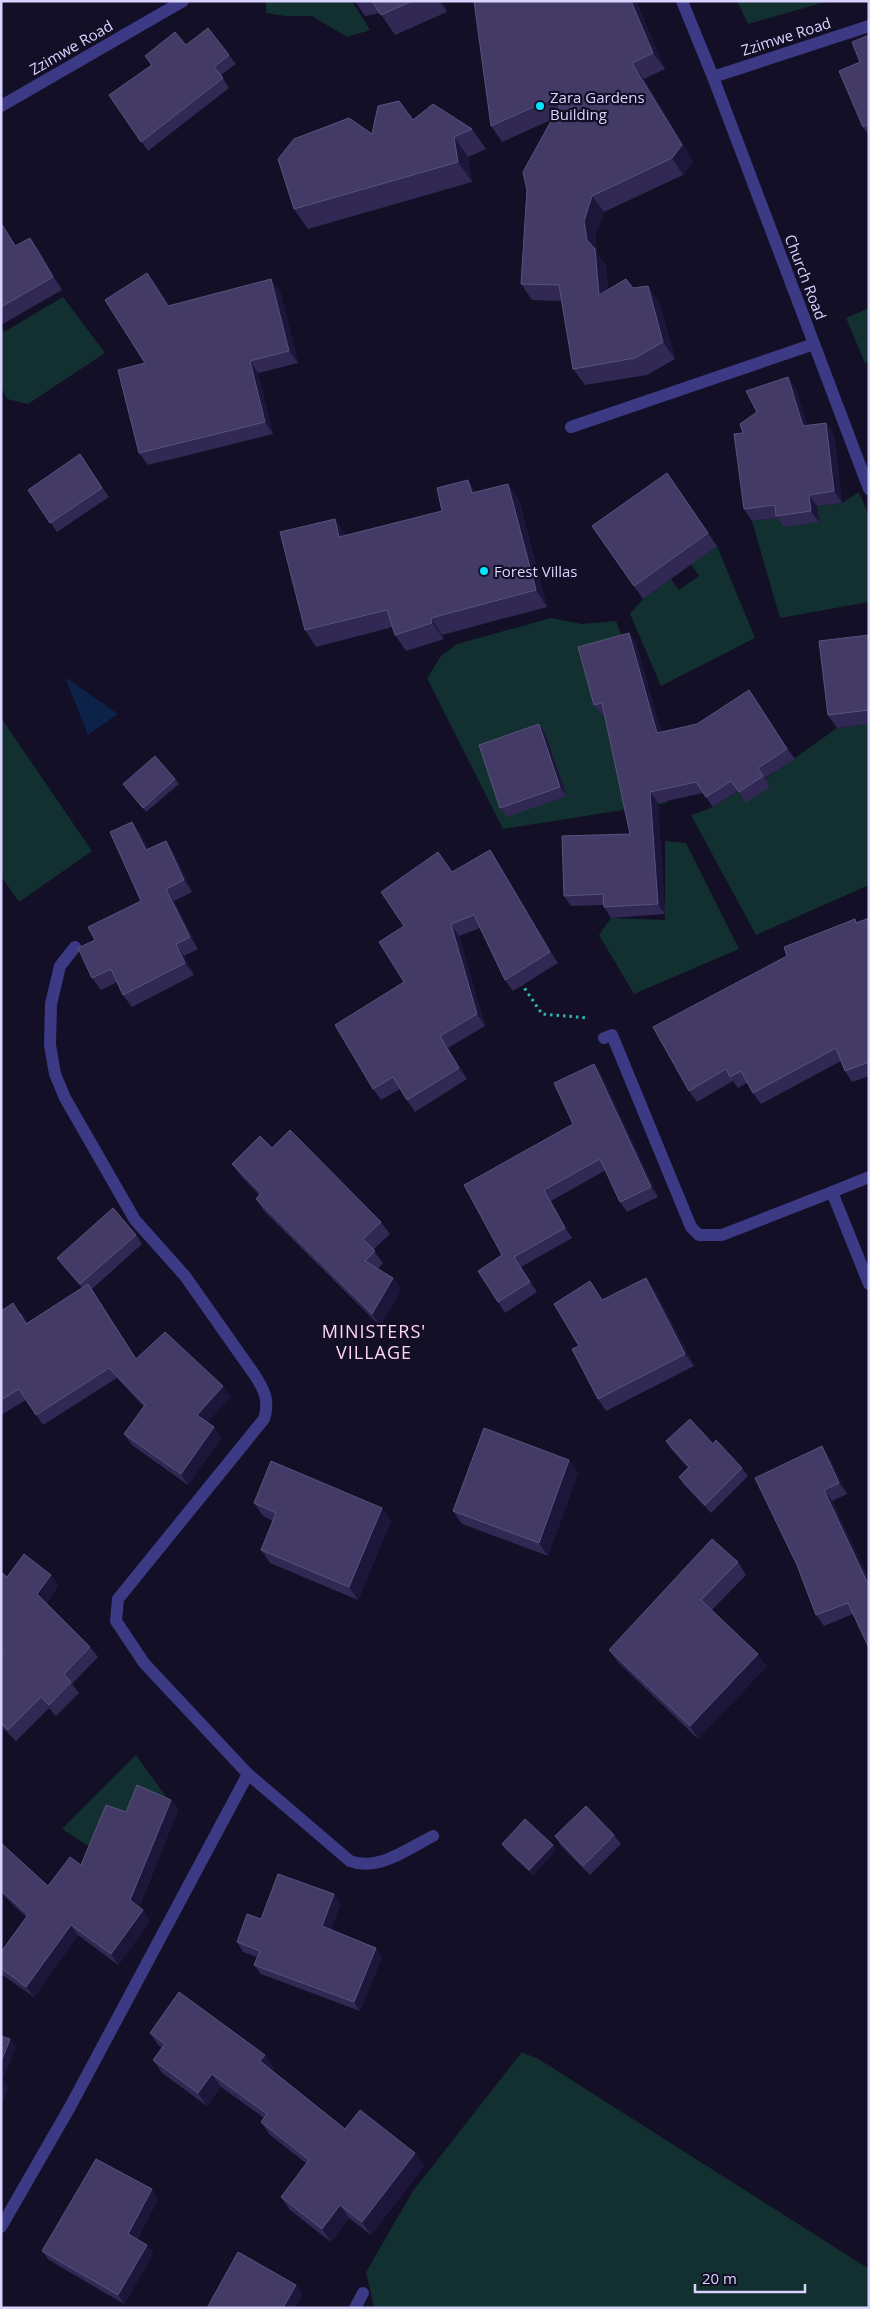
<svg xmlns="http://www.w3.org/2000/svg" width="870" height="2309" font-family="'Open Sans',sans-serif">
<style>
.green{fill:#12302f}
.water{fill:#0c2248}
.lines{fill:none;stroke-linecap:round;stroke-linejoin:round}
.path{stroke:#2fb8b0;stroke-width:3;stroke-dasharray:2.5 4;stroke-linecap:butt}
.minor{stroke:#3d3a85;stroke-width:12}
.wall{fill:#312854}
.shaded-wall{fill:#1d163a}
.building{fill:#433a66;stroke:#5a527e}
.poi-dot{fill:#00e5ff;stroke:#130f26;stroke-width:2}
.labels{text-anchor:middle;dominant-baseline:central;stroke-width:4.5;stroke-linejoin:round;paint-order:stroke}
.street-label{font-size:15px;fill:#d9d4ff;stroke:#130f26}
.poi-label{font-size:15px;fill:#d9d4ff;stroke:#130f26;text-anchor:start}
.quarter-label{font-size:18px;letter-spacing:1px;fill:#ffd6f0;stroke:#130f26}
</style>
<rect width="100%" height="100%" fill="#130f26"/>
<g class="green">
<polygon points="266,1 352,1 370,30 347,37 312,16 285,16 266,13"/>
<polygon points="737,1 829,1 748,24"/>
<polygon points="63,297 105,353 28,404 7,399 1,386 1,326 4,332"/>
<polygon points="869,308 869,361 865,363 846,318"/>
<polygon points="859,492 869,516 869,602 780,618 752,521 783,517 819,522 817,506 842,503"/>
<polygon points="717,546 755,638 661,686 630,614 643,599 671,579 679,590 699,576 691,564"/>
<polygon points="551,618 582,624 616,621 648,702 667,803 503,829 427,678 441,656 457,644"/>
<polygon points="1,718 92,851 19,902 1,876"/>
<polygon points="869,724 869,885 756,935 691,815 713,807 738,791 770,787 765,779 837,728"/>
<polygon points="665,841 686,843 739,949 634,994 599,935 611,918 665,920"/>
<polygon points="136,1755 177,1812 142,1881 62,1829"/>
<polygon points="522,2052 540,2060 869,2269 869,2308 374,2307 366,2272 413,2191"/>
</g>
<polygon class="water" points="65,677 118,714 88,735"/>
<g class="lines">
<polyline class="path" points="521,983 542,1014 589,1018"/>
<g class="minor">
<polyline points="682,1 713,77 869,489"/>
<polyline points="713,77 869,26"/>
<polyline points="1,106 183,1"/>
<polyline points="571,427 814,344"/>
<path d="M 75,947 L 60,966 L 51,1004 L 50,1045 L 55,1074 L 65,1098 L 135,1220 L 185,1276 L 254,1374 C 264,1389 270,1401 264,1419 L 118,1599 L 116,1621 L 144,1663 L 248,1774 L 350,1861 C 378,1872 409,1848 433,1836"/>
<polyline points="604,1038 612,1035 691,1227 699,1235 722,1235 832,1192"/>
<polyline points="869,1177 832,1192 869,1284"/>
<polyline points="1,2227 70,2107 248,1774"/>
<polyline points="355,2308 363,2293"/>
</g>
</g>
<g class="wall">
<polygon points="355,1 443,1 447,12 395,35 380,13 365,16"/>
<polygon points="636,1 665,69 644,79 693,161 683,175 604,212 595,237 597,253 606,265 608,289 633,288 659,302 675,359 647,375 585,385 573,369 561,301 532,300 521,284 551,120 502,142 491,126"/>
<polygon points="869,35 869,135 863,127 860,62"/>
<polygon points="186,45 229,55 236,64 221,75 229,88 148,151 109,95 151,65 145,56"/>
<polygon points="413,120 472,129 486,149 468,157 472,182 308,229 294,209 372,134"/>
<polygon points="1,222 16,246 39,250 62,290 1,325"/>
<polygon points="147,273 169,306 280,291 298,363 258,373 273,434 148,465 139,453 145,363"/>
<polygon points="796,389 807,425 826,423 834,435 842,503 817,506 819,522 784,527 777,518 752,521 744,509"/>
<polygon points="80,454 109,497 57,532 28,490"/>
<polygon points="667,473 717,546 643,599 592,526"/>
<polygon points="468,480 476,492 508,484 519,500 547,607 442,635 444,639 406,651 395,635 393,627 316,647 305,630 442,511"/>
<polygon points="629,633 636,643 661,732 697,724 749,690 795,759 765,778 770,787 746,803 738,791 713,807 703,793 658,803 665,914 611,918 604,907 604,905 571,906 564,896 630,834 604,714 602,715 594,705"/>
<polygon points="869,635 869,724 837,728 828,715"/>
<polygon points="539,724 545,733 567,796 507,817 500,808"/>
<polygon points="175,779 179,784 146,812 123,784"/>
<polygon points="141,834 148,849 166,841 174,853 192,892 174,901 198,949 184,956 194,975 132,1007 123,995 117,982 101,990 92,978 95,940 141,901"/>
<polygon points="490,850 498,862 558,963 513,991 505,980 480,928 459,936 485,1026 448,1048 467,1079 415,1112 400,1089 381,1100 373,1089 404,982 404,926 452,872"/>
<polygon points="869,918 869,1076 852,1082 845,1071 841,1061 761,1104 753,1093 747,1083 738,1088 733,1081 697,1102 689,1091 855,919 857,922"/>
<polygon points="594,1064 601,1074 658,1197 627,1212 620,1202 606,1170 551,1201 572,1238 521,1267 537,1292 505,1313 498,1302 502,1255 573,1124"/>
<polygon points="272,1148 381,1222 390,1234 373,1250 383,1263 378,1269 393,1278 401,1290 380,1326 264,1211 256,1199 259,1195 241,1176 232,1164"/>
<polygon points="136,1235 142,1244 92,1289 136,1359 231,1397 207,1422 214,1427 221,1438 188,1485 132,1445 124,1434 144,1407 117,1378 43,1425 26,1400 1,1415 1,1311 21,1313 27,1323 82,1288 64,1267 57,1258"/>
<polygon points="654,1289 694,1366 606,1411 598,1399 579,1346 603,1300"/>
<polygon points="666,1441 713,1444 742,1468 748,1476 711,1513 684,1485 679,1477 688,1468 671,1449"/>
<polygon points="829,1457 847,1494 832,1501 869,1579 869,1648 853,1614 824,1626 816,1615 797,1565"/>
<polygon points="569,1460 578,1473 548,1556 462,1524 453,1511"/>
<polygon points="254,1503 391,1521 358,1600 270,1563 261,1550 273,1521 263,1516"/>
<polygon points="738,1562 746,1575 712,1610 767,1666 698,1739 618,1662 609,1650"/>
<polygon points="1,1572 7,1577 51,1575 58,1586 46,1603 90,1647 98,1657 72,1684 79,1693 56,1716 49,1708 16,1741 4,1729 1,1733"/>
<polygon points="171,1800 178,1810 139,1907 150,1921 118,1965 78,1935 34,1997 1,1974 1,1952 26,1917 1,1893 1,1843 48,1886 81,1865 126,1812"/>
<polygon points="614,1835 621,1844 590,1875 561,1846 555,1836"/>
<polygon points="502,1844 553,1845 556,1850 533,1875 505,1849"/>
<polygon points="334,1894 340,1904 331,1930 382,1957 360,2011 261,1974 254,1965 257,1957 243,1952 237,1942 261,1919"/>
<polygon points="150,2033 274,2068 272,2071 345,2129 415,2153 424,2166 371,2235 349,2218 331,2242 290,2210 281,2197 307,2164 270,2135 261,2122 264,2118 221,2087 207,2106 162,2073 153,2060 162,2048 159,2046"/>
<polygon points="158,2199 137,2239 147,2245 153,2254 124,2304 49,2260 42,2251"/>
</g>
<g class="shaded-wall">
<polygon points="439,1 443,1 447,12"/>
<polygon points="631,1 636,1 665,69 653,53"/>
<polygon points="632,63 644,79 693,161 683,175 672,158"/>
<polygon points="454,137 468,157 472,182 458,162"/>
<polygon points="592,196 604,212 595,237 597,253 606,265 610,311 599,295 587,240 584,221"/>
<polygon points="1,222 8,232 24,259 15,246"/>
<polygon points="30,238 39,250 62,290 53,277"/>
<polygon points="147,273 156,285 177,318 168,306"/>
<polygon points="271,279 280,291 298,363 289,351"/>
<polygon points="648,286 659,302 675,359 663,342"/>
<polygon points="250,361 258,373 273,434 265,422"/>
<polygon points="788,377 796,389 811,438 803,426"/>
<polygon points="826,423 834,435 842,503 834,491"/>
<polygon points="468,480 479,496 472,493"/>
<polygon points="508,484 519,500 547,607 536,590"/>
<polygon points="809,495 817,506 819,522 811,511"/>
<polygon points="335,519 346,535 339,537"/>
<polygon points="431,618 442,635 444,639 432,623"/>
<polygon points="629,633 636,643 664,743 657,733"/>
<polygon points="749,690 757,700 795,759 787,749"/>
<polygon points="539,724 545,733 567,796 560,787"/>
<polygon points="650,792 658,803 665,914 658,904"/>
<polygon points="132,822 141,834 155,862 146,850"/>
<polygon points="166,841 174,853 192,892 184,880"/>
<polygon points="490,850 498,862 558,963 550,952"/>
<polygon points="166,889 174,901 198,949 190,937"/>
<polygon points="451,924 459,936 485,1026 477,1014"/>
<polygon points="176,944 184,956 194,975 185,963"/>
<polygon points="440,1036 448,1048 467,1079 459,1068"/>
<polygon points="594,1064 601,1074 658,1197 651,1187"/>
<polygon points="544,1190 551,1201 572,1238 565,1228"/>
<polygon points="514,1257 521,1267 537,1292 530,1282"/>
<polygon points="393,1278 401,1290 380,1326 372,1314"/>
<polygon points="646,1278 654,1289 694,1366 685,1354"/>
<polygon points="88,1284 95,1294 143,1370 136,1359"/>
<polygon points="223,1386 231,1397 204,1426 197,1415"/>
<polygon points="214,1427 221,1438 188,1485 181,1474"/>
<polygon points="822,1446 829,1457 847,1494 839,1483"/>
<polygon points="569,1460 578,1473 548,1556 539,1543"/>
<polygon points="824,1490 832,1501 869,1579 869,1584"/>
<polygon points="382,1508 391,1521 358,1600 349,1587"/>
<polygon points="51,1575 58,1586 44,1605 37,1594"/>
<polygon points="758,1654 767,1666 698,1739 690,1726"/>
<polygon points="1,1726 4,1729 1,1733"/>
<polygon points="171,1800 178,1810 137,1911 130,1900"/>
<polygon points="553,1845 556,1850 533,1875 529,1870"/>
<polygon points="334,1894 340,1904 329,1936 322,1926"/>
<polygon points="143,1910 150,1921 118,1965 111,1954"/>
<polygon points="71,1925 78,1935 34,1997 26,1987"/>
<polygon points="376,1948 382,1957 360,2011 354,2002"/>
<polygon points="10,2039 16,2047 3,2080 9,2087 1,2106 1,2062"/>
<polygon points="265,2055 274,2068 269,2074 260,2061"/>
<polygon points="212,2074 221,2087 207,2106 198,2093"/>
<polygon points="415,2153 424,2166 371,2235 362,2222"/>
<polygon points="152,2189 158,2199 134,2243 128,2234"/>
<polygon points="340,2205 349,2218 331,2242 322,2229"/>
<polygon points="147,2245 153,2254 124,2304 118,2295"/>
<polygon points="296,2285 303,2294 295,2308 283,2308"/>
</g>
<g class="building">
<polygon points="372,1 412,1 381,15"/>
<polygon points="474,1 631,1 653,53 632,63 682,145 672,158 592,196 584,221 587,240 595,249 599,295 626,279 633,288 648,286 663,342 635,358 573,369 559,285 521,284 527,190 523,172 567,92 491,126"/>
<polygon points="208,28 229,55 214,67 223,78 141,142 109,95 152,65 145,56 175,32 186,45"/>
<polygon points="869,35 869,124 863,127 839,71 860,62 852,42"/>
<polygon points="399,101 413,120 433,104 472,129 454,137 458,162 294,209 278,159 294,139 349,118 372,134 378,106"/>
<polygon points="1,223 15,246 30,238 53,277 1,307"/>
<polygon points="147,273 168,306 271,279 289,351 250,361 265,422 139,453 118,370 145,363 105,300"/>
<polygon points="788,377 803,426 826,423 834,491 809,495 811,511 776,516 775,505 744,509 734,434 743,433 740,424 757,412 746,391"/>
<polygon points="80,454 102,488 50,523 28,490"/>
<polygon points="667,473 708,533 634,586 592,526"/>
<polygon points="468,480 472,493 508,484 536,590 431,618 432,623 395,635 387,610 305,630 280,532 335,519 339,537 442,511 437,488"/>
<polygon points="629,633 657,733 697,724 749,690 787,749 758,768 763,776 739,792 731,781 706,797 696,782 650,792 658,904 604,907 603,894 564,896 562,836 630,834 602,703 594,705 578,647"/>
<polygon points="869,635 869,710 828,715 819,641"/>
<polygon points="539,724 560,787 500,808 479,745"/>
<polygon points="155,756 175,779 143,808 123,784"/>
<polygon points="132,822 146,850 166,841 184,880 166,889 190,937 176,944 185,963 123,995 111,969 92,978 78,948 95,940 88,927 141,901 110,832"/>
<polygon points="490,850 550,952 505,980 474,915 451,924 477,1014 440,1036 459,1068 407,1100 393,1077 373,1089 335,1025 404,982 379,942 404,926 381,892 438,852 452,872"/>
<polygon points="869,918 869,1062 845,1071 836,1048 753,1093 741,1071 730,1077 726,1069 689,1091 653,1027 787,956 784,947 855,919 856,923"/>
<polygon points="594,1064 651,1187 620,1202 600,1159 544,1190 565,1228 514,1257 530,1282 498,1302 478,1271 502,1255 464,1185 573,1124 554,1083"/>
<polygon points="290,1130 381,1222 363,1239 375,1251 365,1261 393,1278 372,1314 256,1199 261,1193 232,1164 260,1136 272,1148"/>
<polygon points="113,1208 136,1235 80,1284 57,1258"/>
<polygon points="646,1278 685,1354 598,1399 572,1349 579,1346 554,1304 590,1281 602,1300"/>
<polygon points="88,1284 136,1359 165,1332 223,1386 197,1415 214,1427 181,1474 124,1434 145,1405 109,1368 36,1415 19,1389 1,1400 1,1311 13,1303 26,1324"/>
<polygon points="690,1419 713,1444 716,1440 742,1468 705,1505 679,1477 689,1467 666,1441"/>
<polygon points="484,1428 569,1460 539,1543 453,1511"/>
<polygon points="822,1446 839,1483 824,1490 867,1582 869,1581 869,1648 848,1603 816,1615 797,1565 755,1478"/>
<polygon points="271,1461 382,1508 349,1587 261,1550 276,1513 254,1503"/>
<polygon points="712,1539 738,1562 701,1600 758,1654 690,1726 609,1650"/>
<polygon points="24,1554 51,1575 37,1594 90,1647 64,1674 71,1682 49,1705 41,1697 8,1730 1,1723 1,1656 4,1653 1,1652 1,1608 2,1608 1,1607 1,1572 7,1577"/>
<polygon points="137,1785 171,1800 130,1900 143,1910 111,1954 71,1925 26,1987 1,1968 1,1952 28,1915 1,1890 1,1843 48,1886 70,1857 81,1865 106,1805 126,1812"/>
<polygon points="586,1806 614,1835 583,1866 555,1836"/>
<polygon points="525,1819 553,1845 529,1870 502,1844"/>
<polygon points="278,1874 334,1894 322,1926 376,1948 354,2002 254,1965 260,1951 237,1942 247,1914 261,1919"/>
<polygon points="179,1992 265,2055 260,2061 345,2129 360,2110 415,2153 362,2222 340,2205 322,2229 281,2197 309,2160 261,2122 267,2114 212,2074 198,2093 153,2060 165,2044 150,2033"/>
<polygon points="1,2036 10,2039 1,2062"/>
<polygon points="96,2159 152,2189 128,2234 147,2245 118,2295 42,2251"/>
<polygon points="238,2252 296,2285 283,2308 207,2308"/>
</g>
<g class="poi-dot">
<circle cx="540" cy="106" r="5"/>
<circle cx="484" cy="571" r="5"/>
</g>
<g class="labels">
<g class="street-label">
<text transform="translate(786 36) rotate(-18)">Zzimwe Road</text>
<text transform="translate(71 47) rotate(-30)">Zzimwe Road</text>
<text transform="translate(806 277) rotate(69)">Church Road</text>
</g>
<g class="poi-label">
<text x="550" y="97">Zara Gardens<tspan x="550" dy="17">Building</tspan></text>
<text x="494" y="571">Forest Villas</text>
</g>
<g class="quarter-label">
<text x="374" y="1331">MINISTERS'<tspan x="374" dy="21">VILLAGE</tspan></text>
</g>
</g>
<rect width="870" height="2309" fill="none" stroke="#d9d4ff" stroke-width="5"/>
<path d="M695 2284v8h110v-8" fill="none" stroke="#d9d4ff" stroke-width="2.5"/>
<text x="702" y="2284" font-size="15" fill="#d9d4ff" stroke="#130f26" stroke-width="4" paint-order="stroke">20 m</text>
</svg>
